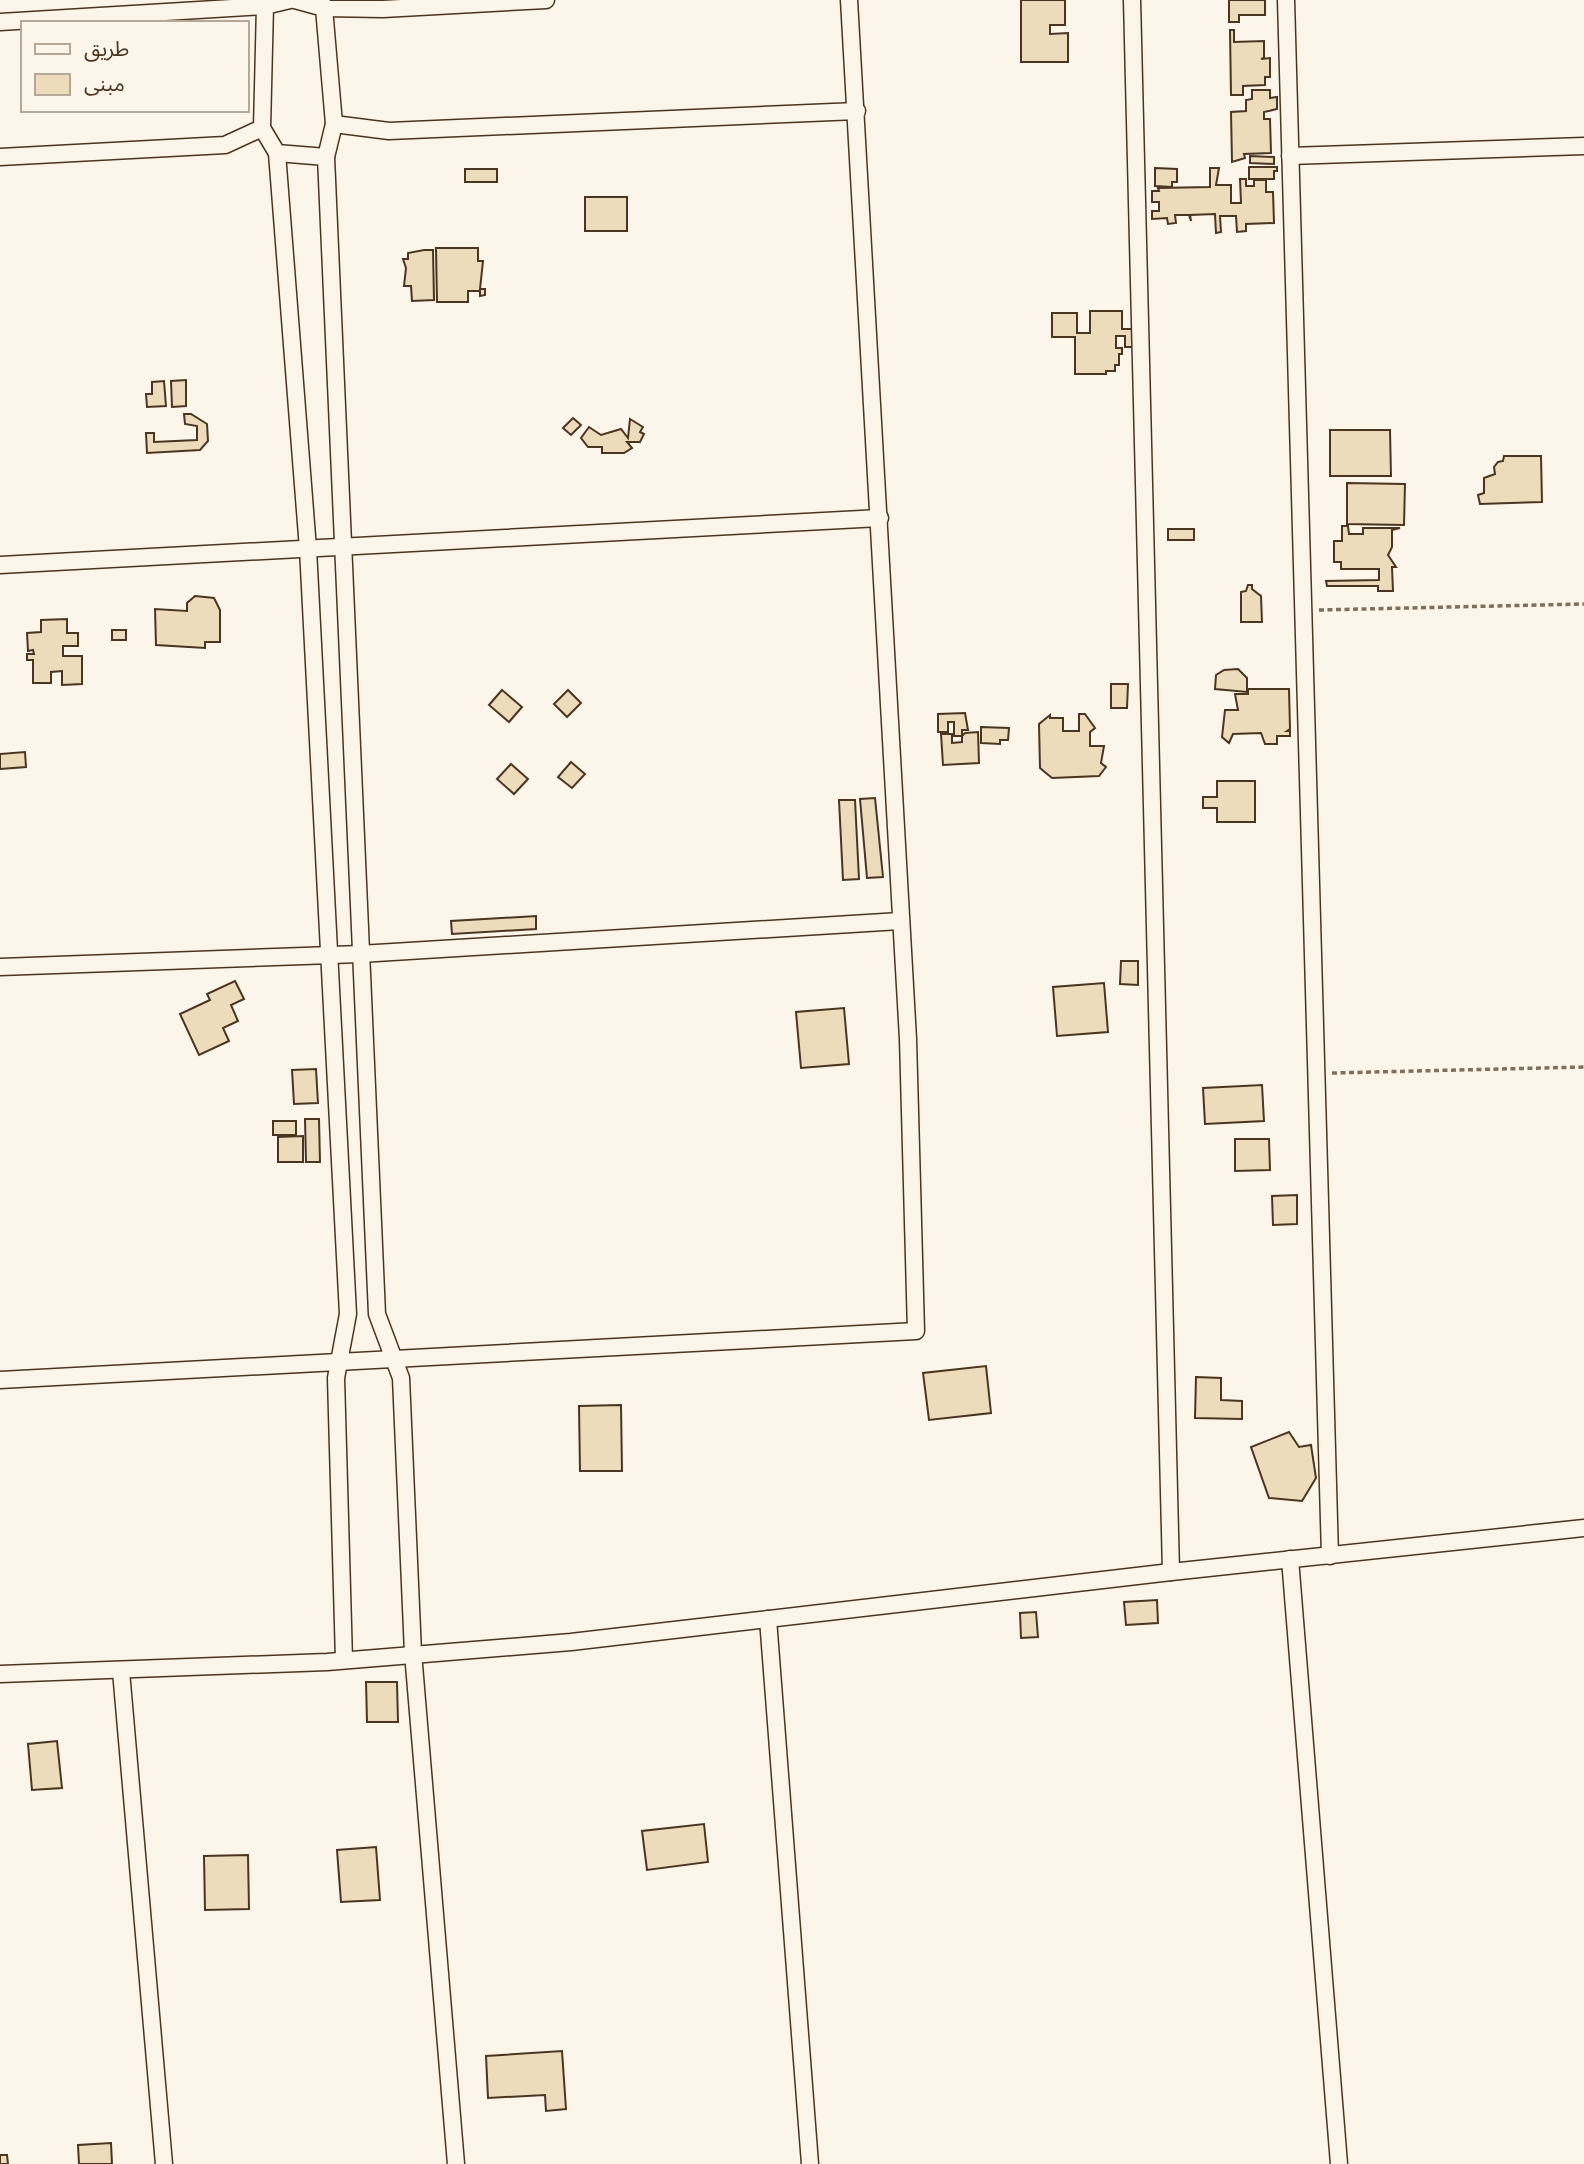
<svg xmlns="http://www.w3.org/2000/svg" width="1584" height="2164" font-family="'Open Sans','Noto Sans Arabic',sans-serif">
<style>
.building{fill:#ecdcbc;stroke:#4a3520;stroke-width:2}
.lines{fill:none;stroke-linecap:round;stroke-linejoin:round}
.street-casing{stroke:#4a3520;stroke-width:19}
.path{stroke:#7f6f5c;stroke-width:3.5;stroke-dasharray:5 3.5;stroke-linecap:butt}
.street{stroke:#fbf6e9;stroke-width:16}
</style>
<rect width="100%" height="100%" fill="#fbf6e9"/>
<g class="building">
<polygon points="1021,0 1065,0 1065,25 1050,25 1050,34 1068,33 1068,62 1021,62"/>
<polygon points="1229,0 1265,0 1265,15 1239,15 1239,22 1229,22"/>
<polygon points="1230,30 1234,30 1234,42 1264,41 1264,58 1261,59 1270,58 1270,77 1265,77 1265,85 1243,86 1243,95 1231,95"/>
<polygon points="1252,90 1270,90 1270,98 1277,97 1277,109 1264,112 1264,119 1270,119 1271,153 1244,154 1245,158 1232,162 1231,112 1246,111 1246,100 1252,99"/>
<polygon points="1250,156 1274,157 1274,164 1250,163"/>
<polygon points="1249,167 1277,167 1277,171 1274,171 1274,179 1249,179"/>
<polygon points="1155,168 1177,169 1177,182 1172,182 1172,187 1155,186"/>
<polygon points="1210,168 1219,168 1216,185 1231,185 1231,203 1241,203 1240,179 1246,179 1246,186 1254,186 1254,180 1266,180 1266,192 1273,192 1274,223 1246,224 1246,231 1237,232 1236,216 1220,216 1221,232 1216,233 1215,214 1190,215 1191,221 1189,215 1175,215 1176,223 1168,224 1167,218 1152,219 1152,211 1159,211 1159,202 1152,202 1152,191 1159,191 1158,188 1210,187"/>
<rect x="465" y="169" width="32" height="13"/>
<rect x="585" y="197" width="42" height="34"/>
<polygon points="436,248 478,248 478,261 483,261 480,289 485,289 485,295 480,296 480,291 468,291 468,302 437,302"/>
<polygon points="424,250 433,250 434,300 412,301 411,286 404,286 406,268 403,259 408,259 408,253"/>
<polygon points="1090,311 1122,311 1122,329 1133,329 1133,347 1125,347 1125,336 1116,336 1116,348 1122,348 1122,354 1119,354 1119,365 1115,365 1115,371 1106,371 1106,374 1075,374 1075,337 1052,337 1052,313 1077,313 1077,333 1090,333"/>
<polygon points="186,380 186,406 172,407 171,381"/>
<polygon points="164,381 166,406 147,407 146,394 152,394 152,382"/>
<polygon points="184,414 191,414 207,424 208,441 200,450 147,453 146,433 154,433 154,442 197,440 197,426 185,424"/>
<polygon points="573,418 581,425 571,435 563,428"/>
<polygon points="630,419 643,427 640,432 644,434 640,442 627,442 632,448 624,453 602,453 602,447 588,447 581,438 589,427 601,435 621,429 628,438"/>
<polygon points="1330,430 1390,430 1391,476 1330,476"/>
<polygon points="1504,456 1541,456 1542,502 1480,504 1478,495 1484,493 1484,478 1495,474 1494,467 1498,462 1503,461"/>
<polygon points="1347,483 1405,484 1404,525 1347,524"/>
<polygon points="1342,526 1348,526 1349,534 1363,534 1363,528 1400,528 1392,530 1392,547 1388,555 1396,567 1392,567 1393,591 1378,591 1378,586 1327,586 1326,581 1379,580 1379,569 1341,569 1341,562 1334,562 1334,541 1342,541"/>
<rect x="1168" y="529" width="26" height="11"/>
<polygon points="1248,585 1252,585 1252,589 1261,596 1262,622 1241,622 1241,592 1246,591"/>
<polygon points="195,596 214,598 220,610 220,642 205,642 205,648 156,645 155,609 187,611 187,603"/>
<polygon points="67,619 67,633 78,633 78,646 63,646 63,656 82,656 82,684 62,685 62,671 51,672 51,683 33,683 33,660 27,660 27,654 34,654 33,650 28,651 27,633 41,632 41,620"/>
<rect x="112" y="630" width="14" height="10"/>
<polygon points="1238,669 1247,678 1247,692 1215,689 1216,675 1224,670"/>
<polygon points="1111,684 1128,684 1127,708 1111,708"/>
<polygon points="1248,689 1289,689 1290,729 1287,731 1290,731 1290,736 1277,736 1277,744 1265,744 1261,733 1233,734 1229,743 1222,737 1225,710 1238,710 1235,694 1248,694"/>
<polygon points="502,690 522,707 509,722 489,705"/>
<polygon points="568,690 581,703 567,717 554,704"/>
<polygon points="965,713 968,730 962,730 962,736 954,736 954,722 948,722 948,732 938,732 938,714"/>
<polygon points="1079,714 1085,714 1095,728 1090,732 1090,746 1104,746 1101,763 1106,767 1099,776 1052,778 1040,768 1039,724 1050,715 1050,718 1063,718 1063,731 1079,731"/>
<polygon points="981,727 1009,728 1008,740 1000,740 1000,744 981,743"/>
<polygon points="978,732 979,763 943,765 941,734 952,734 952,743 962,742 962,736 965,733"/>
<polygon points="25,752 26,767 0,769 0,754"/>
<polygon points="571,762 585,774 572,788 558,777"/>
<polygon points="511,764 528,779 514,794 497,779"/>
<polygon points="1217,781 1255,781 1255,822 1217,822 1217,808 1203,808 1203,797 1217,797"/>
<polygon points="875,798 883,877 867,878 860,799"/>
<polygon points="839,800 855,800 859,879 843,880"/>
<polygon points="536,916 536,929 452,934 451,921"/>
<polygon points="1121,961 1138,961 1138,985 1120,984"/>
<polygon points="235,981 244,999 231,1005 238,1021 223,1028 229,1041 199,1055 180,1014 210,1000 207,994"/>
<polygon points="1104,983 1108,1032 1057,1036 1053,987"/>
<polygon points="844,1008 849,1064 801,1068 796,1012"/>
<polygon points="316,1069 318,1103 294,1104 292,1070"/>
<polygon points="1262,1085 1264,1121 1205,1124 1203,1088"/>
<polygon points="305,1119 319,1119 320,1162 306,1162"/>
<rect x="273" y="1121" width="23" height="14"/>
<polygon points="303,1136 303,1162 278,1162 278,1137"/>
<polygon points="1235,1139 1269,1139 1270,1170 1235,1171"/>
<polygon points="1297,1195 1297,1224 1273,1225 1272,1196"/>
<polygon points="986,1366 991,1413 929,1420 923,1373"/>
<polygon points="1196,1377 1221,1378 1221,1400 1242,1401 1242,1419 1195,1418"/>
<polygon points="621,1405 622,1471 580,1471 579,1406"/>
<polygon points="1289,1432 1299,1447 1311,1445 1316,1478 1302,1501 1269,1498 1251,1447"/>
<polygon points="1157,1600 1158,1623 1126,1625 1124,1602"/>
<polygon points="1036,1612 1038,1637 1021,1638 1020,1613"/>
<polygon points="366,1682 397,1682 398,1722 367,1722"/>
<polygon points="57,1741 62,1788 32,1790 28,1744"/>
<polygon points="704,1824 708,1862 647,1870 642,1831"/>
<polygon points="376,1847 380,1900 341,1902 337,1850"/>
<polygon points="248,1855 249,1909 205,1910 204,1856"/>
<polygon points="562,2051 566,2109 546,2111 545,2095 488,2098 486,2056"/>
<polygon points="111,2143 112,2164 79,2164 78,2145"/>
<polygon points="0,2155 7,2155 8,2164 0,2164"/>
</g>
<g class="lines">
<g class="street-casing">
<g id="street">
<polyline points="290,0 265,6 262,128 277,153 326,157"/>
<polyline points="295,0 324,8 334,124 326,157 377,1314 401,1378 413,1653 456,2164"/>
<polyline points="321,0 324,8 383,9 546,0"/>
<polyline points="1132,0 1171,1572"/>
<polyline points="1286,0 1330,1556"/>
<polyline points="0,22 265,6 266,0"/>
<polyline points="334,124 389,131 857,111"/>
<polyline points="277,153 308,549 348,1314 336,1378 344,1660"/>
<polyline points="1290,156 1584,146"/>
<polyline points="0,157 225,145 262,128"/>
<polyline points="0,565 880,518"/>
<polyline points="0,967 360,954 900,921"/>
<polyline points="0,1380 916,1331 908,1039 849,0"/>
<polyline points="1290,1559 1339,2164"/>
<polyline points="768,1619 810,2164"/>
<polyline points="121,1671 164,2164"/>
<polyline points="0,1674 327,1662 571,1642 1171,1572 1584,1528"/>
</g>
</g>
<g class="path">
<polyline points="1319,610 1584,604"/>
<polyline points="1332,1073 1584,1067"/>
</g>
<use href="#street" class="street"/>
</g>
<rect x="21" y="21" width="228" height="91" fill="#fbf6e9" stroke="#b4a999" stroke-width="2"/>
<rect x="35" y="44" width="35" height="10" fill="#fbf6e9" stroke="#b4a999" stroke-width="2"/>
<text x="84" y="56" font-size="21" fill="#4a3520">طريق</text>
<rect x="35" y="74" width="35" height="21" fill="#ecdcbc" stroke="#b4a999" stroke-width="2"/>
<text x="84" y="91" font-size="21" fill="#4a3520">مبنى</text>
</svg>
